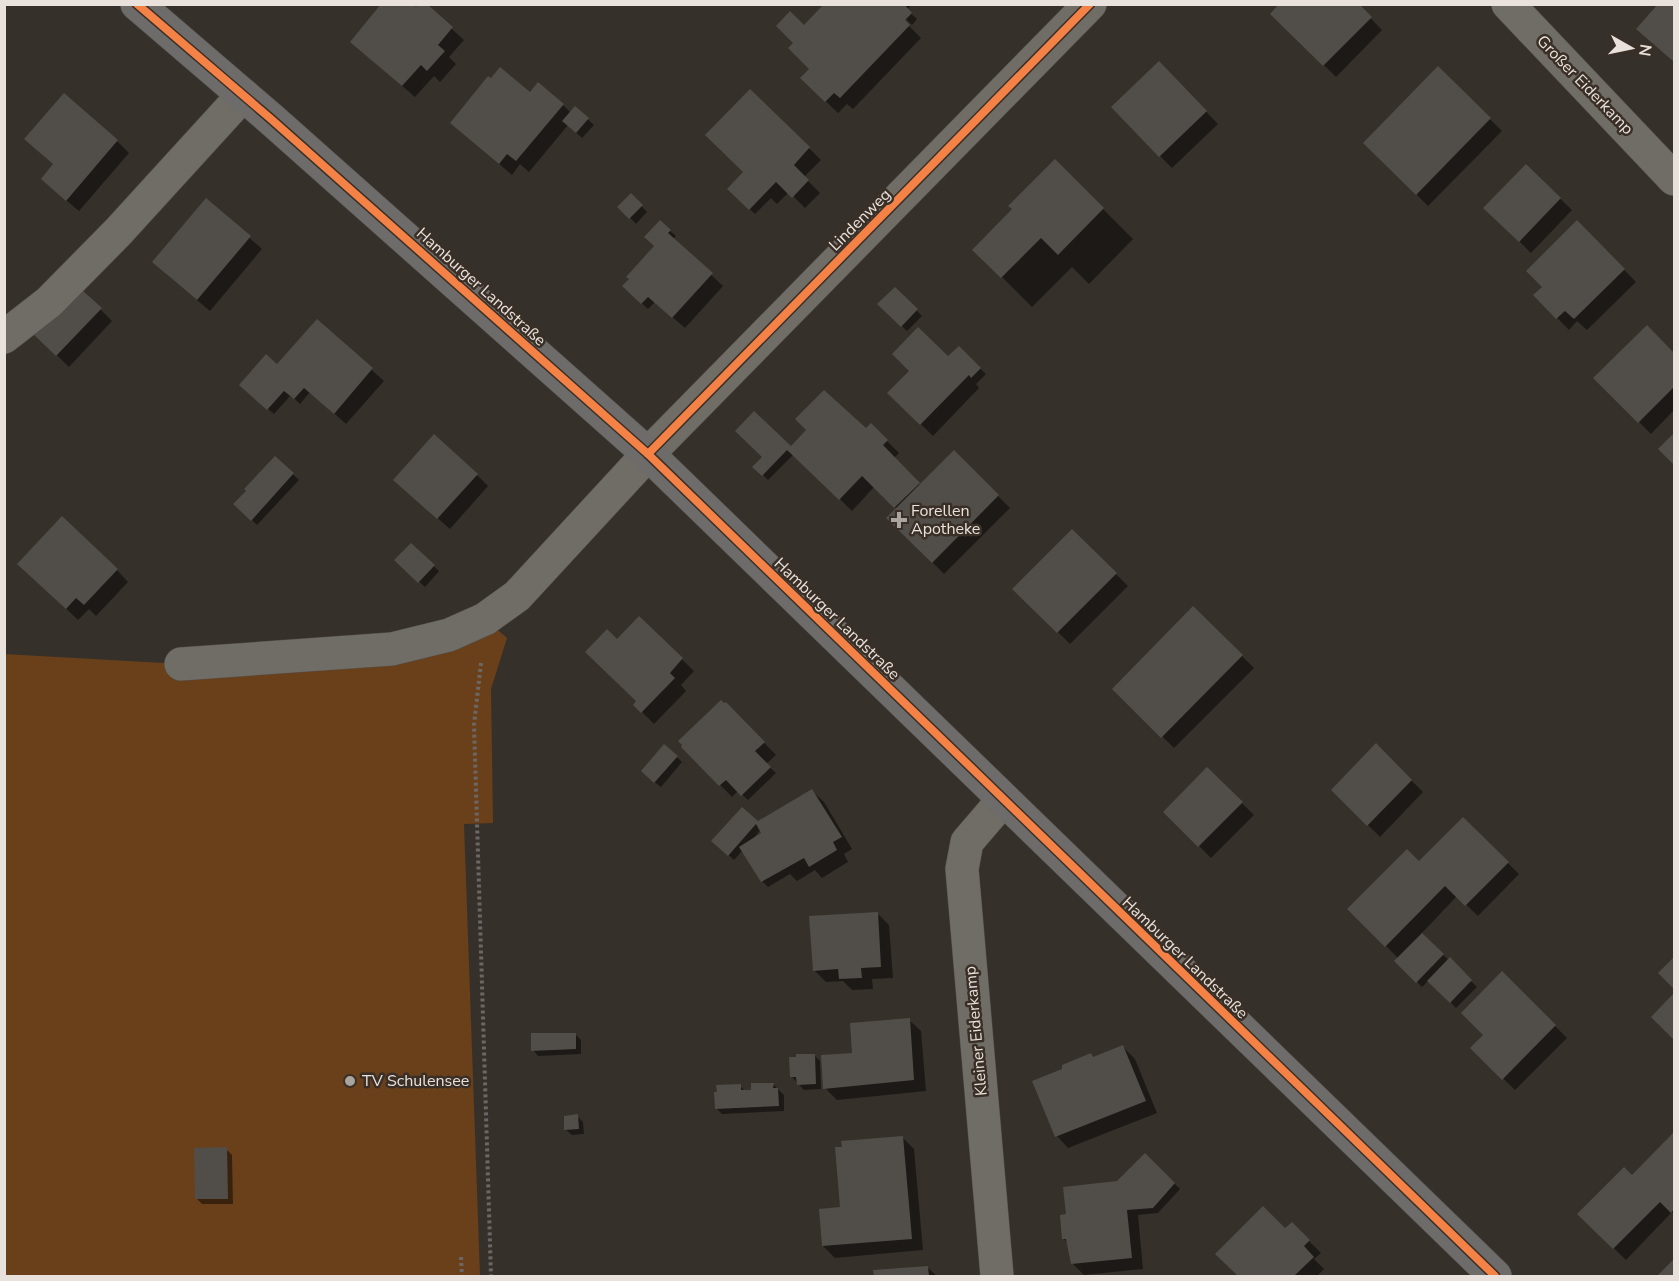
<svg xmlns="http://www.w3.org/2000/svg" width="1679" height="1281" font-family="'Nunito Sans',sans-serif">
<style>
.green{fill:#6a401a}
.shadow{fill:#0007;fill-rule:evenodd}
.building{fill:#514d48}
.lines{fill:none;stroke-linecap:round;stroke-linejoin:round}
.minor-casing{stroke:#524d48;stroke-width:34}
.major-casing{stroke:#524d48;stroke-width:34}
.path{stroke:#6c6764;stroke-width:4;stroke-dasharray:3 3;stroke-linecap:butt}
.minor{stroke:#706c66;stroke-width:33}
.major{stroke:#6d6c6a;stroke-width:33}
.cycleway-casing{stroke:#3a2f26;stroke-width:11}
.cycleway{stroke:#f48246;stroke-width:8}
.poi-dot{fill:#aaa49e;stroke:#3a2f26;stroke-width:2}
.labels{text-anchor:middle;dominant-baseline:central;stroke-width:5;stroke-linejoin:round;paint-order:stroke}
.street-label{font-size:16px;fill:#e9e2dc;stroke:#3a2f26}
.poi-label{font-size:16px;fill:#e9e2dc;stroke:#3a2f26;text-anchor:start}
</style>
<rect width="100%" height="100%" fill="#36302a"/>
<polygon class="green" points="485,619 507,638 491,689 493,823 464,824 480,1276 5,1276 4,654 181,664"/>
<g class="shadow">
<polygon points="424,4 464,40 449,57 456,64 440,82 434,76 415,97 364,53 416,9"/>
<polygon points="826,4 912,4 907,10 917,19 912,25 896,9 894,11 921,38 853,109 847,104 838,113 802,78 811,69 805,26"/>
<polygon points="1357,4 1382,30 1336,77 1272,14"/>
<polygon points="1660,4 1674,4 1674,62 1650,40"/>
<polygon points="1438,68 1502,131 1428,206 1365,143"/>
<polygon points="1171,75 1218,124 1172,168 1160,156"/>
<polygon points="563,105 571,113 575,108 594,125 582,138 568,125 529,172 520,164 512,175 452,123"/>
<polygon points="770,110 821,160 804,177 820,193 805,208 789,192 777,204 771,198 755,214 729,189 745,173"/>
<polygon points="26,139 117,141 129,153 79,211 54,190 54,165"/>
<polygon points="1055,161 1133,239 1089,284 1072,267 1032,307 975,250 1014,210"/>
<polygon points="1526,166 1572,210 1531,253 1485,208"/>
<polygon points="631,195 647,212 636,224 620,207"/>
<polygon points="207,200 262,249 210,311 166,274"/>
<polygon points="660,222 676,236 673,239 723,286 685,328 655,302 648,309 624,286 656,246"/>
<polygon points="1577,222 1636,282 1587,330 1577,321 1569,330 1535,295 1544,286"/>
<polygon points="895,289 922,316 907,331 879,304"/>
<polygon points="100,309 112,321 69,367 30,329"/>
<polygon points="317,321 384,381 346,424 310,392 300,404 291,395 274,414 247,391 277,366"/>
<polygon points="1647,327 1674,355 1674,410 1651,434 1595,378"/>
<polygon points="959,348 986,374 976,384 979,388 933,436 889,393 949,358"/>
<polygon points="871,425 899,453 894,458 921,486 954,452 1010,508 944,574 888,518 897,509 874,487 852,511 794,454 768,480 755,467 764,457 791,448 866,430"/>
<polygon points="275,458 299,480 257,525 235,504"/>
<polygon points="477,475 488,486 450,529 407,491"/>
<polygon points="1072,531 1128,586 1070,644 1014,589"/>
<polygon points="411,545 439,571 425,587 396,560"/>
<polygon points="117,570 128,582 96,616 89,609 78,620 31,575"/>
<polygon points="1193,608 1254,668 1174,748 1114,689"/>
<polygon points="639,618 694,671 681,685 686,691 654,724 635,705 638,702 617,641"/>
<polygon points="726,704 776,755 766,764 776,773 748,800 738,791 732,797 683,747"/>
<polygon points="1376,745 1423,792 1380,837 1333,790"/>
<polygon points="677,757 682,762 661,787 648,777"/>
<polygon points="1207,769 1254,815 1211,858 1165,812"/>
<path d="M 812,791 L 824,802 L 852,849 L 844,854 L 848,862 L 822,878 L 815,870 L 797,881 L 790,874 L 768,887 L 762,881 L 743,850 L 734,860 L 713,841 L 758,823 ZM 761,829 L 767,841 L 754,838 Z"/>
<polygon points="1463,819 1519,874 1478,916 1457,896 1421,934 1477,987 1456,1008 1429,980 1422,987 1396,961 1398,958 1349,909 1419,863"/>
<polygon points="877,913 889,925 893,978 872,979 873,989 852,990 843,981 826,982 814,970"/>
<polygon points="1502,973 1567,1038 1515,1090 1472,1048 1485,1035"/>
<polygon points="1674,995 1674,1038 1653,1017"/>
<polygon points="909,1020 921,1031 926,1091 837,1100 825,1088 854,1055"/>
<polygon points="575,1034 581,1040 581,1054 538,1056 533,1050"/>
<polygon points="1123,1047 1135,1059 1157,1113 1068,1148 1057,1136 1094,1058"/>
<polygon points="814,1055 820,1061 821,1089 804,1090 792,1077"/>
<polygon points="773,1084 784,1095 784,1111 722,1114 716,1108 740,1086 746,1092"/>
<polygon points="577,1116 583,1122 584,1134 572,1135 566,1130"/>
<polygon points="1674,1134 1674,1214 1672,1212 1626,1260 1579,1214 1632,1177"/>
<polygon points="902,1137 914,1149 923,1250 835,1258 823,1246"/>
<polygon points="226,1149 232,1155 233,1204 202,1204 196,1198"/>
<polygon points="1145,1155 1180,1189 1158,1213 1138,1215 1143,1269 1084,1275 1072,1263 1069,1244 1063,1238 1067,1215 1121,1182"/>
<polygon points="1292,1224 1321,1253 1314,1259 1324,1269 1317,1276 1240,1276 1217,1254 1285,1230"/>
<polygon points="927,1267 937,1276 875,1276 875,1272"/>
</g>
<g class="building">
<polygon points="381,4 413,4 416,7 418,4 427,4 453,27 438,45 445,51 427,71 421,65 402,86 350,42"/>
<polygon points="824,4 904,4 912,13 905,20 910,25 840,98 834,93 825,102 800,78 809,69 788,48 793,43 776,26 790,11 804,25"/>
<polygon points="1279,4 1359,4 1372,17 1323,66 1270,14"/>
<polygon points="1658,4 1674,4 1674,62 1636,29"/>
<polygon points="1159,61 1207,111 1159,157 1111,107"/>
<polygon points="1438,66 1491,118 1416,195 1363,143"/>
<polygon points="500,67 530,92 538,82 564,104 516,161 507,154 499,164 450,123 488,76 491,78"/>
<polygon points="750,89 810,147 794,165 809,180 792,198 776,182 749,210 727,189 743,172 705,135"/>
<polygon points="64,93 118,140 66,201 41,179 53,164 24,139"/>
<polygon points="575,106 589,118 576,133 562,121"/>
<polygon points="1055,159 1104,208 1058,255 1041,238 1001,278 972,250 1012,209 1008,206"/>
<polygon points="1526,164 1561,198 1519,242 1483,208"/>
<polygon points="631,193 643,205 629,219 617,207"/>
<polygon points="206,198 251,236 197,300 152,262"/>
<polygon points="660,220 671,230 668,233 713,273 672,318 648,297 641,304 622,286 629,279 626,277 654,246 644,237"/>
<polygon points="1577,220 1625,269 1574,319 1565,311 1556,319 1533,295 1542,287 1526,271"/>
<polygon points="73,282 102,308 56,356 28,329"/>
<polygon points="895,287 918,309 901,327 877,304"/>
<polygon points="317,319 373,368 334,414 304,388 294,399 284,391 267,410 239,385 266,354 277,364"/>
<polygon points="1647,325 1674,353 1674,387 1638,423 1593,378"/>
<polygon points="918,327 948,356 959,346 981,368 971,378 969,375 920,425 887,393 909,371 892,354"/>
<polygon points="824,390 866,428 871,423 888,440 883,445 920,483 894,508 862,476 839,500 787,450 762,476 752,467 762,457 735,431 754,411 791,446 806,430 795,419"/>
<polygon points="1674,433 1674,465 1658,449"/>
<polygon points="434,434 478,474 437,519 393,480"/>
<polygon points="954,450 999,495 932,563 886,518"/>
<polygon points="275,456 294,473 251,521 233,504 246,491 244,489"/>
<polygon points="62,516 118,569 84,605 76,598 66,609 17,564"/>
<polygon points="1072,529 1117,573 1057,633 1012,589"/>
<polygon points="411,543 435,565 418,583 394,560"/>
<polygon points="1193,606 1243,655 1161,738 1112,689"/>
<polygon points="639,616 683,658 670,673 675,678 641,713 633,705 636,701 585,652 607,629 617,639"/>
<polygon points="721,700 724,703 726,702 765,742 755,751 771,767 741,796 726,780 719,786 681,747 682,745 678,741"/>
<polygon points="1376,743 1412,780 1367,826 1331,790"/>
<polygon points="664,744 678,756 654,783 641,771"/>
<polygon points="1207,767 1243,802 1198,847 1163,812"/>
<polygon points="812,789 842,837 833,842 837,850 809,867 804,858 761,882 739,847 761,833 756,824 728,856 711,841 742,807 758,821"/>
<polygon points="1463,817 1509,862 1465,906 1445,886 1385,947 1347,909 1407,849 1419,861"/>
<polygon points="878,912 881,967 861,968 862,978 839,979 838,969 813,971 809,916"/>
<polygon points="1422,933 1444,954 1416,983 1394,961"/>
<polygon points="1450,957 1472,980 1450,1003 1427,981"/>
<polygon points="1674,957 1674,989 1658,973"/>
<polygon points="1502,971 1556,1025 1502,1080 1470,1048 1483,1035 1461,1013"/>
<polygon points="1674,993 1674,1040 1651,1017"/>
<polygon points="910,1018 914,1080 823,1089 821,1055 852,1053 850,1023"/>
<polygon points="531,1033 576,1033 576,1049 531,1051"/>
<polygon points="1123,1045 1146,1101 1055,1137 1032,1081 1062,1069 1062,1065 1091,1053 1093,1057"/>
<polygon points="796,1054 815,1054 816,1084 797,1085 796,1077 790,1077 789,1057 796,1057"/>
<polygon points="751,1083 774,1083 773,1088 778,1088 779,1106 715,1109 714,1092 717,1092 716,1085 741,1084 741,1090 751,1090"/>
<polygon points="578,1114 579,1129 564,1130 564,1116"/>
<polygon points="1674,1132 1674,1209 1671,1213 1660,1202 1613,1249 1577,1214 1624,1167 1632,1175"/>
<polygon points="903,1136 912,1239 822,1246 819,1209 840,1207 835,1147 842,1147 841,1141"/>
<polygon points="227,1147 228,1199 195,1199 194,1148"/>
<polygon points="1145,1153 1175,1183 1153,1208 1127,1210 1132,1258 1071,1264 1066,1239 1062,1239 1060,1215 1066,1214 1063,1187 1117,1181"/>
<polygon points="1263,1206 1285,1228 1292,1222 1310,1240 1304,1246 1314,1257 1294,1276 1238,1276 1215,1254"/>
<polygon points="1674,1259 1674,1276 1657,1276"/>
<polygon points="928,1266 929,1276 874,1276 873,1270"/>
</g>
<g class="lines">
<g class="minor-casing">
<g id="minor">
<polyline points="1508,4 1674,179"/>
<polyline points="4,337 49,302 118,232 243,95"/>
<polyline points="181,664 392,649 449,635 485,619 517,596 648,454 1090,4"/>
<polyline points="997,1276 962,869 967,842 1003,800"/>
</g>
</g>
<g class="major-casing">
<polyline id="major" points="137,4 271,119 648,454 1495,1276"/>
</g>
<g class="path">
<polyline points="481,663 474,725 491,1276"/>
<polyline points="461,1257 462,1276"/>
</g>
<use href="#minor" class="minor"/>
<use href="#major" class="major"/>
<g class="cycleway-casing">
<g id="cycleway">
<polyline points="137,4 271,119 648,454 1495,1276"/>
<polyline points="648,454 1090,4"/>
</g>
</g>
<use href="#cycleway" class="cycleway"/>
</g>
<g class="poi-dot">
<path d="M896 511h6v6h6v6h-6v6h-6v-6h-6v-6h6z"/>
<circle cx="350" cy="1081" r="6"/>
</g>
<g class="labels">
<g class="street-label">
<text transform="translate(1585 85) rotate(46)">Großer Eiderkamp</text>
<text transform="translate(860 220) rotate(-45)">Lindenweg</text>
<text transform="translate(481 287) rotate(42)">Hamburger Landstraße</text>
<text transform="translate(837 619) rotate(44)">Hamburger Landstraße</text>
<text transform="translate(1185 958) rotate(44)">Hamburger Landstraße</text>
<text transform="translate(976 1031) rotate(-95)">Kleiner Eiderkamp</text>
</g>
<g class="poi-label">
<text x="911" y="511">Forellen<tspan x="911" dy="18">Apotheke</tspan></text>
<text x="362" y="1081">TV Schulensee</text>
</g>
</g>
<rect width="1679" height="1281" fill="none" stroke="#e9e2dc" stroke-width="12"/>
<g transform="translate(1631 48) rotate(99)" stroke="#3a2f26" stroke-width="4.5" paint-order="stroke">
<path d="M0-4.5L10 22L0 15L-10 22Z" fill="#e9e2dc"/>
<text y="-9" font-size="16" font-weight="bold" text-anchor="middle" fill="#e9e2dc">N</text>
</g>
</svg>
